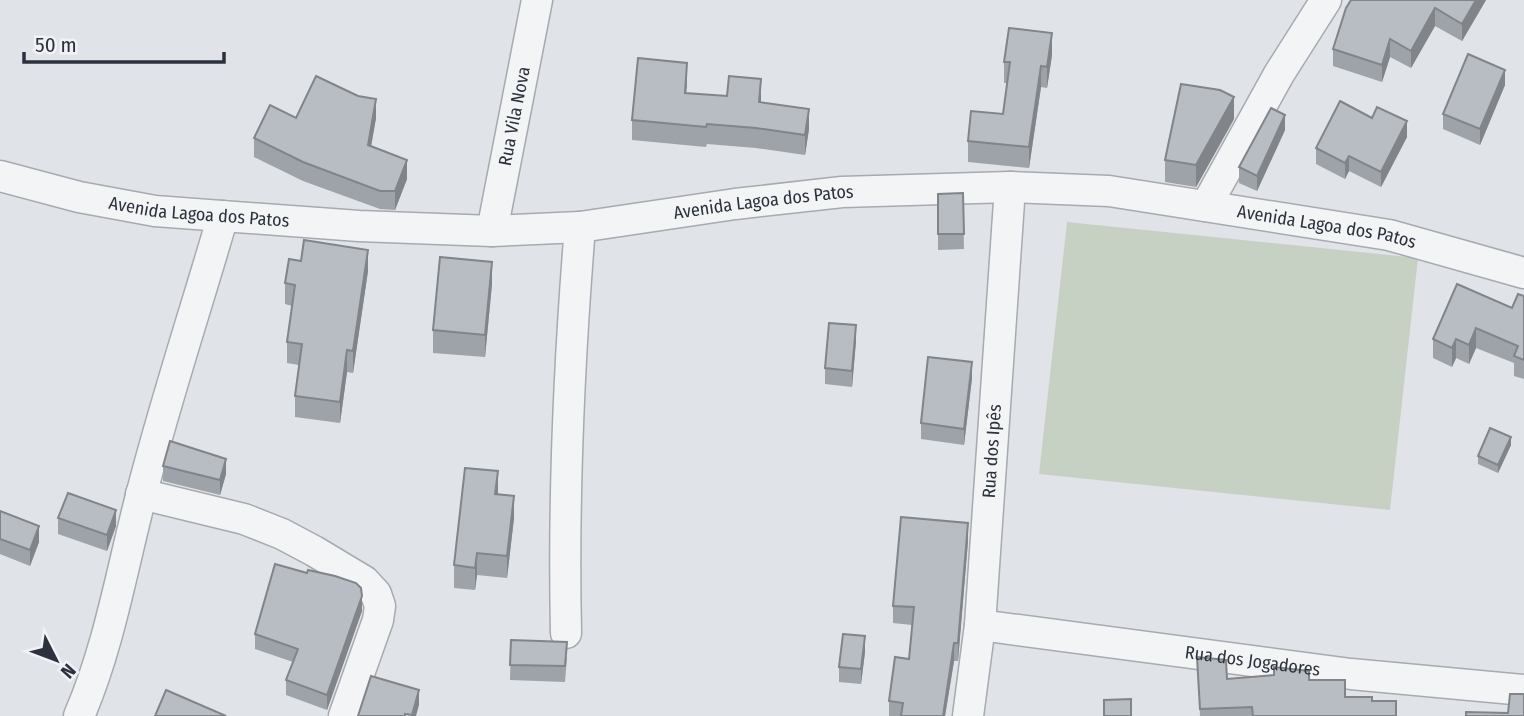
<svg xmlns="http://www.w3.org/2000/svg" width="1524" height="716" font-family="'Fira Sans Condensed',sans-serif">
<style>
.grass{fill:#c6d1c3}
.lines{fill:none;stroke-linecap:round;stroke-linejoin:round}
.street-casing{stroke:#a6aab1;stroke-width:33}
.street{stroke:#f3f4f6;stroke-width:30}
.wall{fill:#9ea3a9}
.shaded-wall{fill:#818489}
.building{fill:#b8bdc4;stroke:#818489;stroke-width:2}
.labels{text-anchor:middle;dominant-baseline:central;stroke-width:5;stroke-linejoin:round;paint-order:stroke}
.street-label{font-size:18px;fill:#2b323d;stroke:#f0f2f5}
</style>
<rect width="100%" height="100%" fill="#e0e3e8"/>
<polygon class="grass" points="1067,222 1418,258 1390,510 1039,474"/>
<g class="lines">
<g class="street-casing">
<g id="street">
<path id="s1" d="M 0,176 L 79,197 L 155,211 L 359,226 L 492,231 L 580,227 L 735,204 L 842,192 L 1010,187 L 1109,191 L 1389,235 L 1524,273"/>
<polyline points="1206,206 1279,74 1326,0"/>
<path id="s2" d="M 492,231 L 537,0"/>
<polyline points="141,494 244,519 282,534 314,551 364,581 376,594 380,606 378,620 344,716"/>
<path id="s3" d="M 980,625 L 1351,674 L 1524,690"/>
<path d="M 566,633 C 563,497 569,362 580,227"/>
<path d="M 79,716 C 109,647 122,569 141,496 C 165,402 196,309 223,216"/>
<path id="s4" d="M 968,716 L 980,625 L 1010,187"/>
</g>
</g>
<use href="#street" class="street"/>
</g>
<g class="wall">
<polygon points="1486,0 1462,41 1435,26 1411,68 1390,57 1382,82 1333,66 1333,49 1346,8"/>
<polygon points="1052,55 1047,88 1041,87 1029,168 968,162 968,141 1003,114 1007,83 1004,83 1004,62"/>
<polygon points="687,82 686,93 761,99 761,102 809,129 805,155 756,148 707,144 706,147 632,140 632,120"/>
<polygon points="1505,85 1480,145 1443,129 1443,114"/>
<polygon points="296,118 376,118 371,146 407,179 395,210 380,209 303,181 254,157 254,138"/>
<polygon points="1234,119 1196,187 1165,182 1165,160"/>
<polygon points="1285,130 1257,191 1239,183 1239,167"/>
<polygon points="1407,137 1381,187 1349,171 1345,179 1316,164 1316,148"/>
<polygon points="963,193 964,249 938,250 938,194"/>
<polygon points="368,271 353,373 347,372 340,423 295,417 295,396 299,365 287,363 287,342 292,306 285,304 285,283"/>
<polygon points="492,284 485,357 433,353 433,330"/>
<polygon points="1524,296 1524,379 1514,376 1514,363 1476,348 1469,364 1456,358 1452,367 1433,358 1433,339 1512,308"/>
<polygon points="856,341 852,387 825,384 825,368"/>
<polygon points="972,378 964,445 921,439 921,423"/>
<polygon points="1511,445 1498,473 1478,464 1478,456"/>
<polygon points="163,466 226,474 220,495 163,481"/>
<polygon points="498,494 514,518 507,578 477,575 475,590 454,588 454,565"/>
<polygon points="0,511 39,542 30,566 0,554"/>
<polygon points="58,518 116,526 107,551 58,534"/>
<polygon points="968,541 958,661 954,661 945,716 889,716 889,701 909,659 912,625 893,623 893,606"/>
<polygon points="362,611 327,710 286,695 286,680 293,662 255,649 255,634"/>
<polygon points="511,640 567,657 565,682 510,680"/>
<polygon points="865,652 861,684 839,682 839,667"/>
<polygon points="1197,657 1227,679 1274,675 1274,667 1309,680 1345,697 1372,701 1396,716 1200,716"/>
</g>
<g class="shaded-wall">
<polygon points="1476,0 1486,0 1462,41 1462,24"/>
<polygon points="1435,8 1435,26 1411,68 1411,51"/>
<polygon points="1052,33 1052,55 1047,88 1047,67"/>
<polygon points="1390,39 1390,57 1382,82 1382,65"/>
<polygon points="687,63 687,82 685,112 685,93"/>
<polygon points="1041,66 1041,87 1029,168 1029,147"/>
<polygon points="1505,70 1505,85 1480,145 1480,129"/>
<polygon points="761,79 761,99 759,121 759,102"/>
<polygon points="1234,97 1234,119 1196,187 1196,165"/>
<polygon points="376,99 376,118 368,164 368,145"/>
<polygon points="809,109 809,129 805,155 805,135"/>
<polygon points="1285,115 1285,130 1257,191 1257,176"/>
<polygon points="1407,121 1407,137 1381,187 1381,172"/>
<polygon points="1349,156 1349,171 1345,179 1345,163"/>
<polygon points="407,160 407,179 395,210 395,191"/>
<polygon points="368,250 368,271 353,373 353,351"/>
<polygon points="492,262 492,284 485,357 485,335"/>
<polygon points="856,325 856,341 852,387 852,371"/>
<polygon points="1476,328 1476,348 1469,364 1469,345"/>
<polygon points="1456,339 1456,358 1452,367 1452,348"/>
<polygon points="347,350 347,372 340,423 340,402"/>
<polygon points="972,362 972,378 964,445 964,429"/>
<polygon points="1511,437 1511,445 1498,473 1498,465"/>
<polygon points="226,459 226,474 220,495 220,480"/>
<polygon points="498,471 498,494 495,494"/>
<polygon points="514,496 514,518 507,578 507,556"/>
<polygon points="116,510 116,526 107,551 107,535"/>
<polygon points="968,523 968,541 958,661 958,643"/>
<polygon points="39,526 39,542 30,566 30,550"/>
<polygon points="477,553 477,575 475,590 475,568"/>
<polygon points="362,596 362,611 327,710 327,695"/>
<polygon points="865,636 865,652 861,684 861,669"/>
<polygon points="954,643 954,661 945,716 943,716"/>
<polygon points="419,690 419,705 416,716 412,716"/>
</g>
<g class="building">
<polygon points="1351,0 1476,0 1462,24 1435,8 1411,51 1390,39 1382,65 1333,49 1346,8"/>
<polygon points="1009,28 1052,33 1047,67 1041,66 1029,147 968,141 971,111 1003,114 1010,62 1004,62"/>
<polygon points="1468,54 1505,70 1480,129 1443,114"/>
<polygon points="638,58 687,63 685,93 727,96 729,76 761,79 759,102 809,109 805,135 756,128 707,124 706,127 632,120"/>
<polygon points="316,76 358,96 376,99 368,145 407,160 395,191 380,191 303,162 254,138 270,105 296,118"/>
<polygon points="1181,84 1220,90 1234,97 1196,165 1165,160"/>
<polygon points="1340,101 1372,118 1377,107 1407,121 1381,172 1349,156 1345,163 1316,148"/>
<polygon points="1271,108 1285,115 1257,176 1239,167"/>
<polygon points="963,193 964,234 938,234 938,194"/>
<polygon points="304,240 368,250 353,351 347,350 340,402 295,396 302,344 287,342 295,285 285,283 289,259 301,261"/>
<polygon points="440,257 492,262 485,335 433,330"/>
<polygon points="1457,284 1512,308 1518,294 1524,296 1524,360 1514,356 1518,346 1476,328 1469,345 1456,339 1452,348 1433,339"/>
<polygon points="829,323 856,325 852,371 825,368"/>
<polygon points="928,357 972,362 964,429 921,423"/>
<polygon points="1490,428 1511,437 1498,465 1478,456"/>
<polygon points="170,441 226,459 220,480 163,466"/>
<polygon points="465,468 498,471 495,494 514,496 507,556 477,553 475,568 454,565"/>
<polygon points="68,493 116,510 107,535 58,518"/>
<polygon points="0,511 39,526 30,550 0,539"/>
<polygon points="901,517 968,523 958,643 954,643 943,716 901,716 903,703 889,701 895,657 909,659 914,607 893,606"/>
<polygon points="275,564 307,573 308,570 335,576 356,583 361,588 362,596 327,695 286,680 298,649 255,634"/>
<polygon points="843,634 865,636 861,669 839,667"/>
<polygon points="511,640 567,642 565,666 510,665"/>
<polygon points="1197,657 1226,660 1227,679 1274,675 1274,667 1309,671 1309,680 1345,680 1345,697 1372,697 1372,701 1396,701 1396,716 1253,716 1252,707 1200,709"/>
<polygon points="371,676 419,690 412,715 405,714 405,716 358,716"/>
<polygon points="166,690 226,716 155,716"/>
<polygon points="1510,694 1524,694 1524,716 1466,716 1466,712 1508,713"/>
<polygon points="1131,699 1131,716 1104,716 1104,700"/>
</g>
<g class="labels">
<g class="street-label">
<text stroke="none"><textPath href="#s2" startOffset="117">Rua Vila Nova</textPath></text>
<text stroke="none"><textPath href="#s1" startOffset="770">Avenida Lagoa dos Patos</textPath></text>
<text stroke="none"><textPath href="#s1" startOffset="203">Avenida Lagoa dos Patos</textPath></text>
<text stroke="none"><textPath href="#s1" startOffset="1337">Avenida Lagoa dos Patos</textPath></text>
<text stroke="none"><textPath href="#s4" startOffset="266">Rua dos Ipês</textPath></text>
<text stroke="none"><textPath href="#s3" startOffset="275">Rua dos Jogadores</textPath></text>
</g>
</g>
<g transform="translate(56 660) rotate(132)" stroke="#f0f2f5" stroke-width="5" paint-order="stroke">
<path d="M0-5L12 26L0 18L-12 26Z" fill="#2b323d"/>
<text y="-10" font-size="19" font-weight="bold" text-anchor="middle" fill="#2b323d">N</text>
</g>
<path d="M24 52v10h200v-10" fill="none" stroke="#2b323d" stroke-width="3.5"/>
<text x="35" y="52" font-size="21" fill="#2b323d" stroke="#f0f2f5" stroke-width="5" paint-order="stroke">50 m</text>
</svg>
